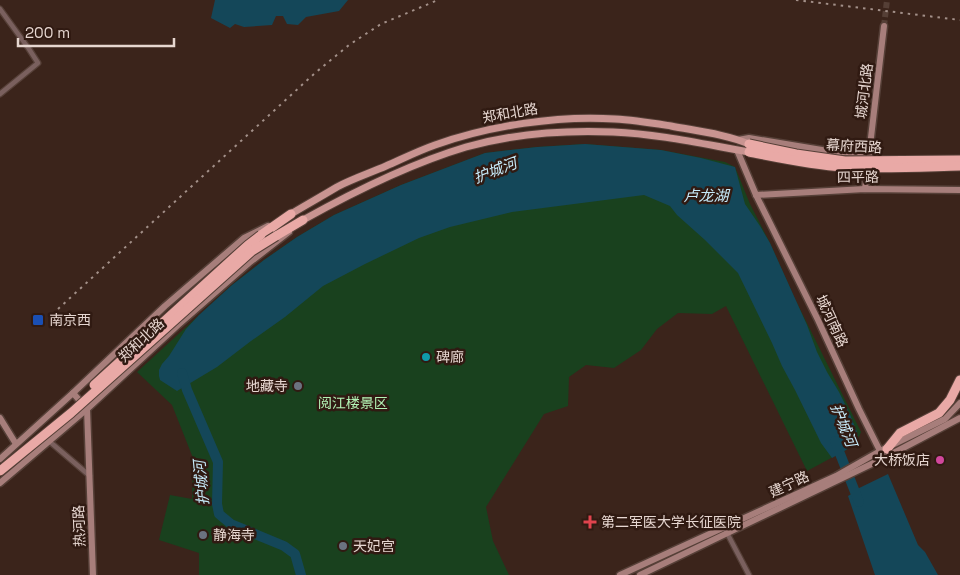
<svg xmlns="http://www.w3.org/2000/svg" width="960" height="575" font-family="'Space Grotesk','Noto Sans SC',sans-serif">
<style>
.green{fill:#19411e}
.water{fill:#144759}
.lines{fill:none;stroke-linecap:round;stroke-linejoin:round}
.river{stroke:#144759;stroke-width:10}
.secondary-tunnel{stroke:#553f36;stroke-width:6;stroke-dasharray:6 3;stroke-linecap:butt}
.street-casing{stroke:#564038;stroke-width:7}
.secondary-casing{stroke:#564038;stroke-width:9}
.primary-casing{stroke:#564038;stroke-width:9}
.highway-casing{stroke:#564038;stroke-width:11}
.street{stroke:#7a605e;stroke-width:4.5}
.secondary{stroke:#a77e7b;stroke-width:6}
.primary{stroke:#c99491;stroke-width:7}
.highway{stroke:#e9a9a6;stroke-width:9}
.rail{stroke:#a39089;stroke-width:2;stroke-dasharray:2.5 5;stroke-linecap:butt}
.highway-bridge-casing{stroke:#564038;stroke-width:11;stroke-linecap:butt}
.highway-bridge{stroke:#e9a9a6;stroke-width:9}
.transit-dot{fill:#1a4fb4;stroke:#301a12;stroke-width:2}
.culture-dot{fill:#0f9aa8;stroke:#301a12;stroke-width:2}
.worship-dot{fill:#6b7280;stroke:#301a12;stroke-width:2}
.hotel-dot{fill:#d1479c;stroke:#301a12;stroke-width:2}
.health-dot{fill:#e0444e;stroke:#301a12;stroke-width:2}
.labels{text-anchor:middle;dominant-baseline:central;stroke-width:5;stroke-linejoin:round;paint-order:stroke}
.street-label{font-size:14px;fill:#e6d6d0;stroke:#301a12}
.poi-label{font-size:14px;fill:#e6d6d0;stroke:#301a12;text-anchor:start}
.park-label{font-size:14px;fill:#b2f3b5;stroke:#301a12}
.water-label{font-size:15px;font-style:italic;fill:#c5e9f8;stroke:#301a12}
</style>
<rect width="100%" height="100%" fill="#3b241b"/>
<polygon class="green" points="585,144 661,150 725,162 735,167 750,204 770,243 795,299 861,432 858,439 846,450 807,471 726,306 712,314 678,313 657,329 641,350 614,368 586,365 569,377 568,406 544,414 486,507 493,541 509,575 199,575 199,553 159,540 170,495 192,499 193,458 172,405 137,372 232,285 264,260 297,237 334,215 401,185 485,153 537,147"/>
<g class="water">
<polygon points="215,0 348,0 339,11 306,17 298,25 287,24 283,16 276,16 272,25 244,27 235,24 230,28 211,18"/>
<polygon points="585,144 661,150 701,158 735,167 745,204 760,226 770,243 807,325 817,352 827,372 839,392 849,412 857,432 858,439 846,450 832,458 821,443 795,390 782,366 772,343 738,273 705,240 677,215 670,206 644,195 512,212 450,227 419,238 365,264 323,286 285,317 251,341 217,367 177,391 160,380 159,376 159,370 162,364 169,356 186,329 199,315 232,285 264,260 297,237 334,215 401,185 485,153 537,147"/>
<polygon points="888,474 918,545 925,552 938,575 875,575 848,496 853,493 853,491"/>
</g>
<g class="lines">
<g class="river">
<polyline points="182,373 187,390 218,462 217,504 219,514 231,524 284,546 295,554 301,575"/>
<polyline points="835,441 859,502"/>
</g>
<polyline class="secondary-tunnel" points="884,26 887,0"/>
<g class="street-casing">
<g id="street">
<polyline points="0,9 29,49 38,63 0,94"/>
<polyline points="47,441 49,441 90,476"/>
<polyline points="726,531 749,575"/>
</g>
</g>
<g class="secondary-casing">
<g id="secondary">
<polyline points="738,140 749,138 834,152 869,153"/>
<polyline points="737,150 756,195 818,320 859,409 882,455"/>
<polyline points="865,189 884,26"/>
<polyline points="756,195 865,189 960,190"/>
<polyline points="73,393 87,409 93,575"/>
<polyline points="0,418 16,444"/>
<polyline points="0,459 73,393 165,306 244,238 268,226"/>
<polyline points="0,483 87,409 178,325 249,263 289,232"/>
<polyline points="620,575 836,476 880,451 945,419 960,403"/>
<polyline points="640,575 884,458 960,418"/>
</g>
</g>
<g class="primary-casing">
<g id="primary">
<path d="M 291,214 C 306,205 322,196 337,187 C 352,179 370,173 386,166 C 402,159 418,151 435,145 C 488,126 558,115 615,119 C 634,120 652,123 671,126 C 697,131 725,134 749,144"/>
<path d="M 303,220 C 355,191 409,164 466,147 C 512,134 565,130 613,132 C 659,134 703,144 749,152"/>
</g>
</g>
<g class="highway-casing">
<g id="highway">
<polyline points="261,235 291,214"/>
<polyline points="276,236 303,220"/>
<polyline points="887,449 900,433 939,413 950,400 960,380"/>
</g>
</g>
<use href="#street" class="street"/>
<use href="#secondary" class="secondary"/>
<use href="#primary" class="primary"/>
<use href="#highway" class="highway"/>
<g class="rail">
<polyline points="796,0 960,20"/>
<polyline points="58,309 315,73 349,45 381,24 438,0"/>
</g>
<g class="highway-bridge-casing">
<g id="highway-bridge">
<polyline points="749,144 796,154 845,161 960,160"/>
<path d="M 749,152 C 780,158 812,165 844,167 C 883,169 921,167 960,166"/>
<polyline points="94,385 248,245 261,235"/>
<polyline points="0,471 71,413 252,251 276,236"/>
</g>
</g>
<use href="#highway-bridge" class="highway-bridge"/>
</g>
<rect class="transit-dot" x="32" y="314" width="12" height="12" rx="2.5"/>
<circle class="culture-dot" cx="426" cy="357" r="5"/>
<g class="worship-dot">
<circle cx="298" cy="386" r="5"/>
<circle cx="203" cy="535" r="5"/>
<circle cx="343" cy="546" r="5"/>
</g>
<circle class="hotel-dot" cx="940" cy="460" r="5"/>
<path class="health-dot" d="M587.5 514.5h5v5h5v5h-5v5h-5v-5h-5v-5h5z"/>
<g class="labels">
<g class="street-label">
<text transform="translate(864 91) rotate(-83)">城河北路</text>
<text transform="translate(510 113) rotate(-10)">郑和北路</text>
<text transform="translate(854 146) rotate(3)">幕府西路</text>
<text transform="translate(858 177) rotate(-1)">四平路</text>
<text transform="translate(832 321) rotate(65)">城河南路</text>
<text transform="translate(141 340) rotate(-43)">郑和北路</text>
<text transform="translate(789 484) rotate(-25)">建宁路</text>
<text transform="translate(79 526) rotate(-92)">热河路</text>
</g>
<g class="poi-label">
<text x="49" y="320">南京西</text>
<text x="436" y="357">碑廊</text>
<text x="288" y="386" text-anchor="end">地藏寺</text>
<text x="930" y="460" text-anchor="end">大桥饭店</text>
<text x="601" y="522">第二军医大学长征医院</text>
<text x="213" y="535">静海寺</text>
<text x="353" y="546">天妃宫</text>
</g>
<g class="park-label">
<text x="353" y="403">阅江楼景区</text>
</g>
<g class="water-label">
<text transform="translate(495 170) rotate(-21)">护城河</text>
<text x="706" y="195">卢龙湖</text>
<text transform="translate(844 425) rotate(68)">护城河</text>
<text transform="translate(201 483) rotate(-95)">护城河</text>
</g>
</g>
<path d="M18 38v8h156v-8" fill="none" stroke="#e6d6d0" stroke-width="2.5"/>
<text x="25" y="38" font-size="15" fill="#e6d6d0" stroke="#301a12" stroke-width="4" paint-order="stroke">200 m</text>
</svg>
